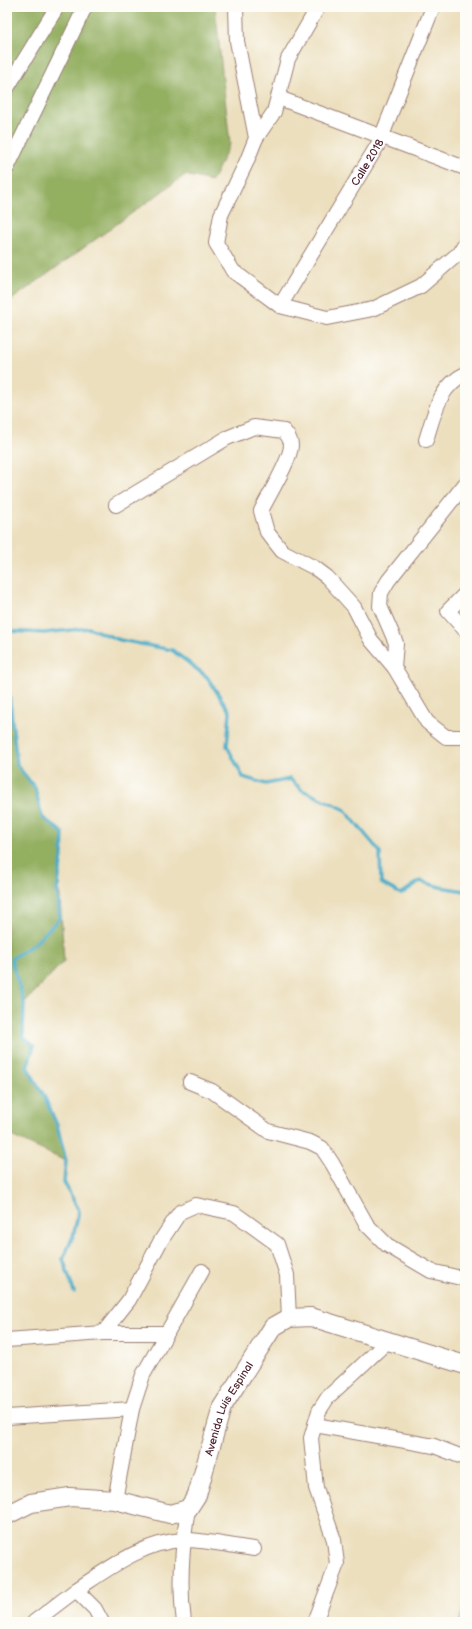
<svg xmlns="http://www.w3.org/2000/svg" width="472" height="1629" font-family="'Balsamiq Sans',sans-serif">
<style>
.forest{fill:#93af61;stroke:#6e6746}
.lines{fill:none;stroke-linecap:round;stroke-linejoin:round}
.stream{stroke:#48abc7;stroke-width:3.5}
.minor-casing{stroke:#9b7f74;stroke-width:16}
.tertiary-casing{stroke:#9b7f74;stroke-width:20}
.minor{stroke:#fff;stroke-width:14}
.tertiary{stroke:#fff;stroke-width:18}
.labels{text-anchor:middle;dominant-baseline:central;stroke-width:3.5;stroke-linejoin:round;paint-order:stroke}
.street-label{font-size:11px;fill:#4a1f2b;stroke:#fdfcf7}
</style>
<rect width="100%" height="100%" fill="#fdfcf7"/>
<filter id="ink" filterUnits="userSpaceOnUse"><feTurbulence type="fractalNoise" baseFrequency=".025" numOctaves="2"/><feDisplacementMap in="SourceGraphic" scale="8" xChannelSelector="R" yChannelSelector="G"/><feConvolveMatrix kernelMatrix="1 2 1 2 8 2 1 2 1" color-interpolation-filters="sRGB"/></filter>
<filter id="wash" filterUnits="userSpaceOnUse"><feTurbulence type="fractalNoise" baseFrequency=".012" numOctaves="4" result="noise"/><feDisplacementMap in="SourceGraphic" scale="16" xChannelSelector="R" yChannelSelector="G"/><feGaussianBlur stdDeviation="0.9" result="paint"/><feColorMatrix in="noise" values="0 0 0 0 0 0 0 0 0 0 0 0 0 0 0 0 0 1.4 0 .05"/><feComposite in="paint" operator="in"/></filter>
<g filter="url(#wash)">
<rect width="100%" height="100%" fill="#ecdfbe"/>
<g class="forest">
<polygon points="7,7 215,7 230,144 212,181 185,175 7,303"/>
<polygon points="7,675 17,765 35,788 42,817 63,833 59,880 64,961 24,1003 23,1037 34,1046 27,1067 44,1096 57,1125 66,1161 7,1134"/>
</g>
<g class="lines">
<g class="stream">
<polyline points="7,631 44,633 89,628 120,640 172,650 207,677 230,712 227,746 243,777 266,784 290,779 302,790 344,809 380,852 381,883 401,894 420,881 440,887 465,891"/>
<polyline points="7,675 17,765 35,788 42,817 63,833 62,856 57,891 60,918 34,944 11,959 24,1003 23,1037 34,1046 27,1067 44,1096 57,1125 66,1161 64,1182 79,1211 73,1236 63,1259 74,1292"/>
<polyline points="461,1622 465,1605"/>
</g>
</g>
</g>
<g filter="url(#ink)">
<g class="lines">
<g class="minor-casing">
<g id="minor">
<polyline points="236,7 237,41 256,138 246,163 221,215 216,243 233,271 280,306 327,318 373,309 421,286 459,253 465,243"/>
<polyline points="7,88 57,7"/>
<polyline points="279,98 465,168"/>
<polyline points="256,138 274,112 288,59 318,7"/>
<polyline points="7,168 85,7"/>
<path id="s1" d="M 280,306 L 379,143 L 433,7"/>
<path d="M 426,440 C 434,415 439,386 465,374"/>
<polyline points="465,484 388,581 381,593 380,606 396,643 394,667 427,722 446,737 465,737"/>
<path d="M 116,505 L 227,438 L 254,427 L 284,431 C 287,435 291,439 291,445 C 291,460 268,496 261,511 L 267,532 L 282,551 L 315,568 L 327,577 L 354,607 L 371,640 L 394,667"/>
<polyline points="465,594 448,611 465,630"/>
<polyline points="190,1082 212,1091 268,1131 310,1142 322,1148 332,1163 367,1225 387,1245 431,1271 465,1279"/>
<polyline points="103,1333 167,1333"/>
<polyline points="7,1340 103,1333 129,1300 160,1242 180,1212 196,1205 234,1213 277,1244 287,1275 289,1318"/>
<polyline points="7,1417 132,1409"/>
<polyline points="315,1425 434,1446 465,1458"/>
<polyline points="115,1500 132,1409 143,1375 202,1271"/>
<path d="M 76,1590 C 108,1569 144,1541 184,1540 C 206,1540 231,1546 254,1549"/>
<polyline points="34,1622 76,1590 95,1609 102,1622"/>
<path d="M 184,1622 C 179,1585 182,1546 188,1509"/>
<polyline points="315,1622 337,1564 334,1540 316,1488 311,1438 319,1411 328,1397 388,1341"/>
</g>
</g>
<g class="tertiary-casing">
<g id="tertiary">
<path id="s2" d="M 7,1515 L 31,1503 L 70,1497 L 115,1500 L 170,1514 L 188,1509 L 197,1495 L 222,1407 L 273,1327 L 289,1318 L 311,1317 L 465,1365"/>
</g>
</g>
<use href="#minor" class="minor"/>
<use href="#tertiary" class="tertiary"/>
</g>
</g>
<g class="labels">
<g class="street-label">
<text stroke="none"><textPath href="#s1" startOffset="168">Calle 2018</textPath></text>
<text stroke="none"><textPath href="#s2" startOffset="296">Avenida Luis Espinal</textPath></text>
</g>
</g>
<rect width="472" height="1629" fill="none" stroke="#fdfcf7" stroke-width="24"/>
</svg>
